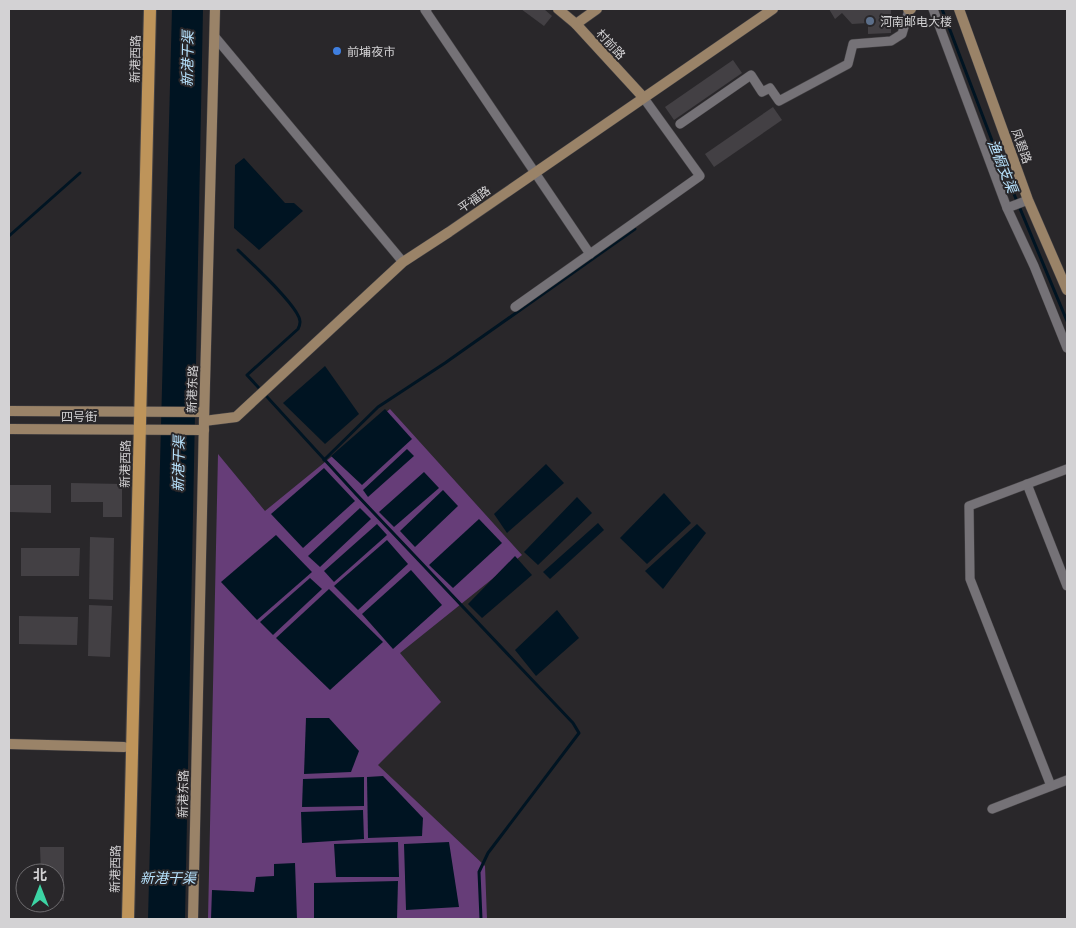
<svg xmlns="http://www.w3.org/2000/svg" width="1076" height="928" font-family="Lato,'Noto Sans SC',sans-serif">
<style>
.green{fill:#663d78}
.water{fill:#001422}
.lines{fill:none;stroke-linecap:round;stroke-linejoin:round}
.stream{stroke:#001422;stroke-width:3}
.building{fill:#434044}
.street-casing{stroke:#444245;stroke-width:10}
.secondary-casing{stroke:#444245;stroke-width:11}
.primary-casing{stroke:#444245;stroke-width:14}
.street{stroke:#757277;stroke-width:9}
.secondary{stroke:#9a8368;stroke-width:10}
.primary{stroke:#be945a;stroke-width:12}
.service-dot{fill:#5c6f8a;stroke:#29272a;stroke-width:2}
.shop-dot{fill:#3f7fe0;stroke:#29272a;stroke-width:2}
.labels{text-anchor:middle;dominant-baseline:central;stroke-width:4;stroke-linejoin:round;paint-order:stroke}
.poi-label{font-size:12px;fill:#d3d2d4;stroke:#29272a;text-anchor:start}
.street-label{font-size:12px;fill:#d3d2d4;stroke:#29272a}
.water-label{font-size:14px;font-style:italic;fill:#b7e2fd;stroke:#29272a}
</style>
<rect width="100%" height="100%" fill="#29272a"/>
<polygon class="green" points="390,409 522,555 400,653 441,702 378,765 485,866 487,919 208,919 218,454 265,511"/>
<g class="water">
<polygon points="172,9 203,9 185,919 148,919"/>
<polygon points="244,158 285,203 294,203 303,211 259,250 234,228 235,165"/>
<polygon points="325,366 359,414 325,444 283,403"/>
<polygon points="385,409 412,439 362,485 331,456"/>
<polygon points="407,449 414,456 368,497 363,490"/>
<polygon points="546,464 564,483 507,533 494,514"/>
<polygon points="324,468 355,501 303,548 271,514"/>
<polygon points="424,472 439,488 394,527 379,512"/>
<polygon points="443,490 458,506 415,547 400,531"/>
<polygon points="664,493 691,523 647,564 620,538"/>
<polygon points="577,497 592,513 538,565 524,552"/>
<polygon points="360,508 371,519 320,567 308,556"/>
<polygon points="479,519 502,543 453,588 429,565"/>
<polygon points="598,523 604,530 550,579 543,572"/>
<polygon points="377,524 387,535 334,582 324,571"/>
<polygon points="697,524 706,533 663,589 645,571"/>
<polygon points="276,535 312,572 257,620 221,582"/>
<polygon points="387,540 408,564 358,610 334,586"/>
<polygon points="515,556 532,575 482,618 468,604"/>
<polygon points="411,570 442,605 393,649 362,614"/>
<polygon points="310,578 322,589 273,635 260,622"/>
<polygon points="329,589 383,642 330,690 276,638"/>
<polygon points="557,610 579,638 536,676 515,650"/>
<polygon points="306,718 329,718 359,751 351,772 304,774"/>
<polygon points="383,776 423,818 422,836 368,838 367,777"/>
<polygon points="364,777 364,806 302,807 303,779"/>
<polygon points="363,810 364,839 302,843 301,812"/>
<polygon points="398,842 399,877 336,877 334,844"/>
<polygon points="449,842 459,907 406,910 404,844"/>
<polygon points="295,863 297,919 211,919 212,890 254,892 256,877 274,876 274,864"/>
<polygon points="398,881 397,919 314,919 314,883"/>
</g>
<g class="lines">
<g class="stream">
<polyline points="942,9 996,151 1067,321"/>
<polyline points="9,236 80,173"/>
<path d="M 238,250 C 249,261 301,308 300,322 C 300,324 299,327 298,329 L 247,375 L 356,494 L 573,723 L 579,733 L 488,853 L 479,872 L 481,919"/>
<polyline points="324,460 378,407 445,363 635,229"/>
</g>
</g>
<g class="building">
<polygon points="521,9 544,9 552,16 544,26"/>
<polygon points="829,9 891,9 891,33 868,34 868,23 852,24 842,13 835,19"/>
<polygon points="733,60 742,73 674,120 665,107"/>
<polygon points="773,107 782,120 714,167 705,154"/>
<polygon points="71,483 122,484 122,517 103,517 103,502 71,502"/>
<polygon points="9,485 51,485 51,513 9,512"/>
<polygon points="90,537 114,538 113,600 89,599"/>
<polygon points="21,548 80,548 79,576 21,576"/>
<polygon points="89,605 112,606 110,657 88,656"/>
<polygon points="19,616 78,617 77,645 19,644"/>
<polygon points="40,847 64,847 64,901 55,901 55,873 41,873"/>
</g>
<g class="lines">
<g class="street-casing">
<g id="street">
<polyline points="427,9 425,10 590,254"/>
<polyline points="933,9 1007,208 1034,266 1067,348"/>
<polyline points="215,37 403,262"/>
<polyline points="680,124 751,75 762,92 770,88 779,101 848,64 853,44 891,41 902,34 909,10"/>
<polyline points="1007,208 1028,200"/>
<polyline points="515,307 700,176 643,97"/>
<polyline points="1027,484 1067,586"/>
<polyline points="1051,786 970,579 969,506 1067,469"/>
<polyline points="992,809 1067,780"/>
</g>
</g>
<g class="secondary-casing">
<g id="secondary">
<polyline points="558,9 576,24 643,97"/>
<polyline points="908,9 909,10 911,9"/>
<polyline points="959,9 1028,200 1067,290"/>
<polyline points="576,24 597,9"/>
<polyline points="9,411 204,412"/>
<polyline points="204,421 236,417 403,262 449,232 773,9"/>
<polyline points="9,429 204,430"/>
<polyline points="9,744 124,747"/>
<polyline points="193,919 204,421 215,9"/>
</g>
</g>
<g class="primary-casing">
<polyline id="primary" points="128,919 150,9"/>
</g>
<use href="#street" class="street"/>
<use href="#secondary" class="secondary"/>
<use href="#primary" class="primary"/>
</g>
<circle class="service-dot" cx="870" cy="21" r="5"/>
<circle class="shop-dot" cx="337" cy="51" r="5"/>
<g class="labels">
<g class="poi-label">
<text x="880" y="21">河南邮电大楼</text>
<text x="347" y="51">前埔夜市</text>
</g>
<g class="street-label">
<text transform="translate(611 44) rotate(47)">村前路</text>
<text transform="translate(135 59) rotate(-89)">新港西路</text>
<text transform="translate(1022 146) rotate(70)">凤碧路</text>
<text transform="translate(474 199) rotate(-35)">平福路</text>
<text transform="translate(192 389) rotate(-88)">新港东路</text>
<text x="79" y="416">四号街</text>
<text transform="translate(125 464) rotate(-89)">新港西路</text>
<text transform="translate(183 794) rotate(-89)">新港东路</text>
<text transform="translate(115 869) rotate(-89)">新港西路</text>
</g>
<g class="water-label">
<text transform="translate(187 59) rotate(-89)">新港干渠</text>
<text transform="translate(1003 166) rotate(68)">渔橱支渠</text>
<text transform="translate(178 464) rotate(-89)">新港干渠</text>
<text x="168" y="877">新港干渠</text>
</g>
</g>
<rect width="1076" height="928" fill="none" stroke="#d3d2d4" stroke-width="20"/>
<g transform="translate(40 888)"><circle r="24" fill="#29272a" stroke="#6d6b6e"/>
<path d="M0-4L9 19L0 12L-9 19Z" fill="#3cd4a4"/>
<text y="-8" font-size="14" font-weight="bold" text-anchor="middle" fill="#d3d2d4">北</text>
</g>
</svg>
